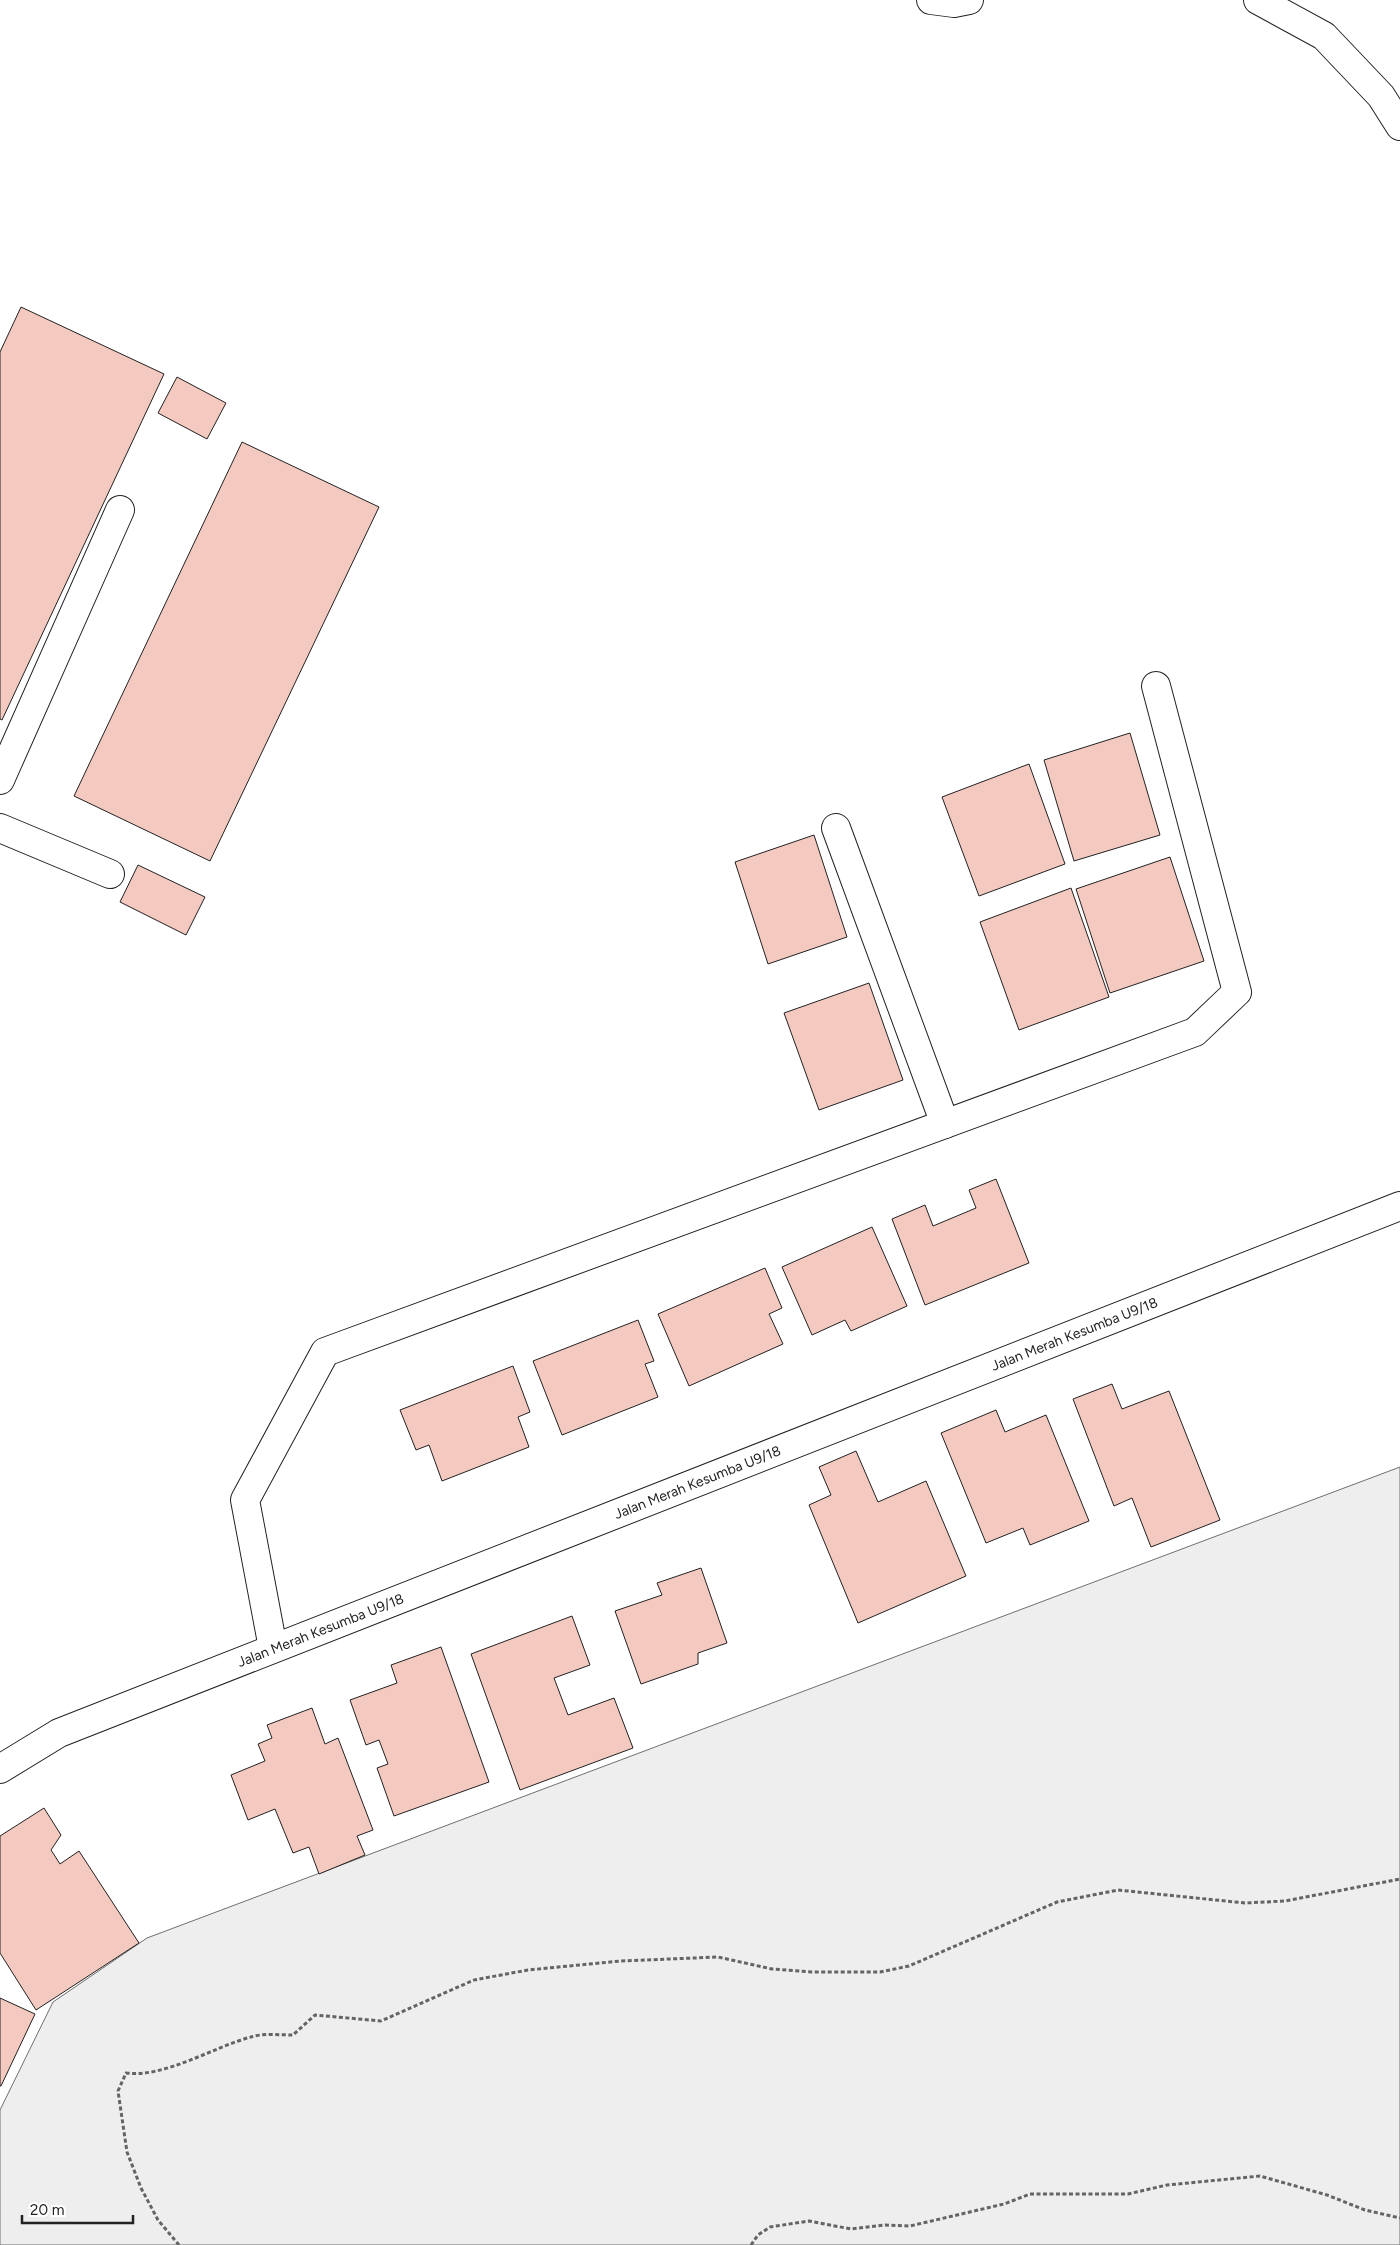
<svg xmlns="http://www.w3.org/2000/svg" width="1400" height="2245" font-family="Figtree,sans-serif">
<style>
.green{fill:#eee;stroke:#6f6f6f}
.building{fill:#f3c9c0;stroke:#222}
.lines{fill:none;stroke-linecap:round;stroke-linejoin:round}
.minor-casing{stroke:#222;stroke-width:30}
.path{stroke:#646464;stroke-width:3;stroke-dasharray:4 2.5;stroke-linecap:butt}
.minor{stroke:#fff;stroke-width:28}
.labels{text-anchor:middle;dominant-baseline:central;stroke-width:4;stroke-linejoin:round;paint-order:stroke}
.street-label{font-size:14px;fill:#222;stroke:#fff}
</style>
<rect width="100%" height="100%" fill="#fff"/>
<polygon class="green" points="1400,1467 1400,2245 0,2245 0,2110 53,2002 147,1938"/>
<g class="building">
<polygon points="21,307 164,374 2,720 0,719 0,352"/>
<polygon points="177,377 226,403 207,439 158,413"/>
<polygon points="242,442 379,507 210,861 74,796"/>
<polygon points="1130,733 1160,835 1074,861 1044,760"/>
<polygon points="1029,764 1065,864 979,896 942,797"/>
<polygon points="814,835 847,937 768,964 735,862"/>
<polygon points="1170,857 1204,961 1110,993 1076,889"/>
<polygon points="138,865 205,897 186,935 120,902"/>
<polygon points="1071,888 1109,997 1019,1030 980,922"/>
<polygon points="869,983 903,1080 819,1110 784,1013"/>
<polygon points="996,1179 1029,1263 925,1305 892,1219 925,1205 933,1226 976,1208 969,1190"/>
<polygon points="872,1227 907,1306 851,1331 845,1320 812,1335 782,1267"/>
<polygon points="765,1268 782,1308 769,1314 783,1344 689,1386 658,1314"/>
<polygon points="638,1320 654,1361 645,1364 658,1397 562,1435 533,1361"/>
<polygon points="513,1366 530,1412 518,1417 529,1447 442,1481 429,1445 416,1450 400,1410"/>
<polygon points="1112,1384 1122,1409 1169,1391 1220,1520 1151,1547 1132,1498 1114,1506 1073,1399"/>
<polygon points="996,1410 1005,1432 1046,1415 1089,1521 1030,1545 1023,1528 986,1543 941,1433"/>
<polygon points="856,1451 878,1502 926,1481 966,1576 858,1623 809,1505 831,1495 819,1467"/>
<polygon points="701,1568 727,1643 698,1653 698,1664 641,1684 615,1611 662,1595 657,1583"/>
<polygon points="572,1616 590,1665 554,1678 568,1715 614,1698 633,1748 520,1790 471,1654"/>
<polygon points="441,1647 489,1782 394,1816 377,1768 388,1764 379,1740 366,1745 350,1700 397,1683 391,1665"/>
<polygon points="312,1708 325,1744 338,1738 373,1830 357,1836 365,1855 319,1874 309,1847 293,1853 275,1809 248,1820 231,1775 265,1761 258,1744 272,1738 267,1725"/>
<polygon points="44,1808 61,1835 51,1850 60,1864 79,1851 139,1943 36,2010 0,1953 0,1836"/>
<polygon points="0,1998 35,2014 1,2086 0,2086"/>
</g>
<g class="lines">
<g class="minor-casing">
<g id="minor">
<polyline points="931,0 954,3 969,0"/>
<polyline points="1258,0 1324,36 1381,96 1400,126"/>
<polyline points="0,780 120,510"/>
<polyline points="0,828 110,874"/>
<polyline points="836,828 945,1124"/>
<polyline points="273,1648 245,1500 325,1352 1195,1032 1237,992 1156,686"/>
<path id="s1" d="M 0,1769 L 59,1733 L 1400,1206"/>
</g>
</g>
<g class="path">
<path d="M 179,2245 L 158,2220 L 141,2188 L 127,2152 L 118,2091 L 126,2073 C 165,2078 213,2047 251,2037 C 263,2033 280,2035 293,2035 L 315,2015 L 381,2021 L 474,1980 L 528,1970 L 621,1961 L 718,1957 L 772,1969 L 812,1972 L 880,1972 L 909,1966 L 1057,1902 L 1118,1890 L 1245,1903 L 1285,1901 L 1400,1879"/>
<polyline points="751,2245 758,2235 770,2227 809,2221 851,2229 885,2225 910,2226 1004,2204 1030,2194 1128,2194 1167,2185 1260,2176 1327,2195 1365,2210 1400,2218"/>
</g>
<use href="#minor" class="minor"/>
</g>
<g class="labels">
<g class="street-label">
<text stroke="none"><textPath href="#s1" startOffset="1160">Jalan Merah Kesumba U9/18</textPath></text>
<text stroke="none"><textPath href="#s1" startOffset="755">Jalan Merah Kesumba U9/18</textPath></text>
<text stroke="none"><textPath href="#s1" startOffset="350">Jalan Merah Kesumba U9/18</textPath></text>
</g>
</g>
<path d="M22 2215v8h111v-8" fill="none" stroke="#222222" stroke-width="2.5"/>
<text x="30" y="2215" font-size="15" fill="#222222" stroke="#ffffff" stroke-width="4" paint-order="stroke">20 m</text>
</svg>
